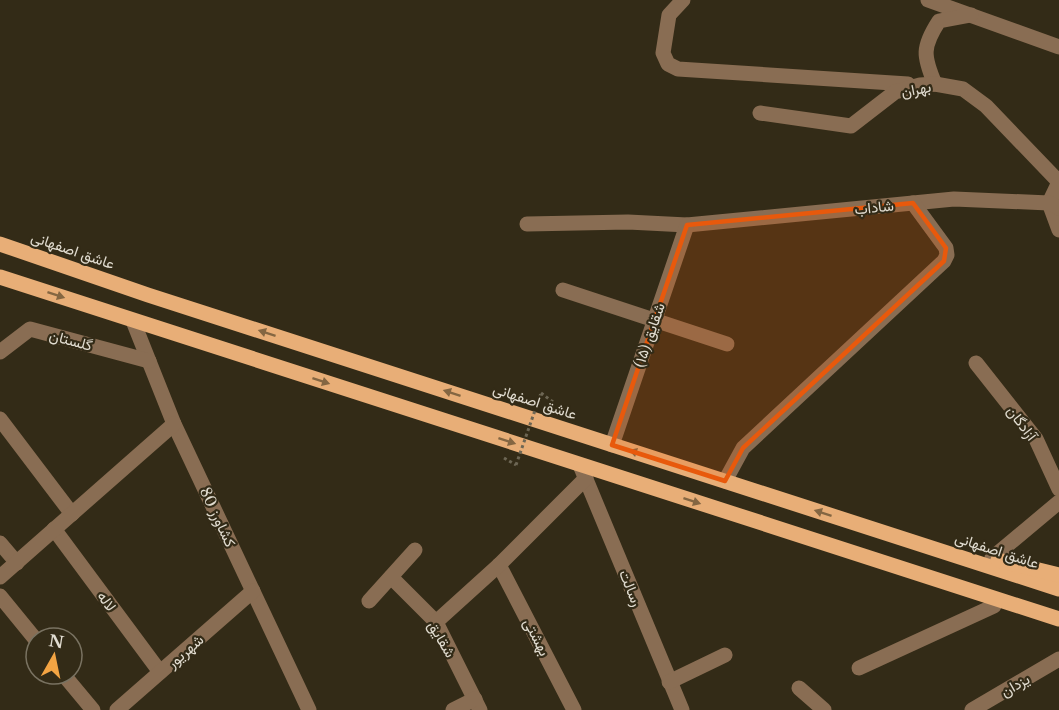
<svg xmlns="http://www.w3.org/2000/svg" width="1059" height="710" font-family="'Libre Baskerville',Vazirmatn,serif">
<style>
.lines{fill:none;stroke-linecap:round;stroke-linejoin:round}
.path{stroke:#6d6654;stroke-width:3;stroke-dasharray:3 3;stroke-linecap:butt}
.minor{stroke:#896d53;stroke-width:15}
.major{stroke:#e8ae77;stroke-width:15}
.path-bridge{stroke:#6d6654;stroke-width:3;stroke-dasharray:3 3;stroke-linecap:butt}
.oneway{fill:#846642}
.marked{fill:#e8590c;fill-opacity:0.2;stroke:#e8590c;stroke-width:4.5;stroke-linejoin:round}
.labels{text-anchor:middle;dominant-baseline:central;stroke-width:4.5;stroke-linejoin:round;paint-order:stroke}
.street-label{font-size:15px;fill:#e1dcd0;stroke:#332b17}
</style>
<rect width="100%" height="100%" fill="#332b17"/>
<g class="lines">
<g class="path">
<polyline points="541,393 553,402 552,407"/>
<polyline points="504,458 516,465"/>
</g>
<g class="minor">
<polyline points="683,0 669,15 663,53 668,64 678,69 908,84"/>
<polyline points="928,0 1059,47"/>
<path d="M 935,84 C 923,56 922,47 939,21 L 971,15"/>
<polyline points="760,113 851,126 895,92 920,85 935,84 963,89 986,106 1059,182 1049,203 1059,230"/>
<polyline points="527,224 628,222 687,225 954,199 1049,203 1059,208"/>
<polyline points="563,290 727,344"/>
<polyline points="133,321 174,424 309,710"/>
<polyline points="0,352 30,329 149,361"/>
<polyline points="976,363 1036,439 1059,489"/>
<polyline points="0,419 72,514"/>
<polyline points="612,445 687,225"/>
<polyline points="580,465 682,710"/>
<polyline points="725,481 743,448 944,261 947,255 946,248 913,203"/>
<polyline points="54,529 160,672"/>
<polyline points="0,543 17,563"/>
<polyline points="992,558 1059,502"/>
<polyline points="499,565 574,710"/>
<polyline points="0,577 174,424"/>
<polyline points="391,577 436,622 480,710"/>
<polyline points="0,596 36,640"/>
<polyline points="369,601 415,550"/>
<polyline points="436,622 499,565 586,478"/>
<polyline points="859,668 994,606"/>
<polyline points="63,674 93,710"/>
<polyline points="669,682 725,655"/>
<polyline points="799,688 824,710"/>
<polyline points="117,710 253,591"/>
<polyline points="453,710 475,699"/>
<polyline points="972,710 1059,659"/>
</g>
<g class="major">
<polyline points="0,244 148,295 1059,589"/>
<polyline points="0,277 1059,619"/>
<polyline points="998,560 1059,575"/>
</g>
<polyline class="path-bridge" points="516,465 541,393"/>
</g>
<defs><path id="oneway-solid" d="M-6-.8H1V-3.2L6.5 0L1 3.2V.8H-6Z" transform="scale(1.5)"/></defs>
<g class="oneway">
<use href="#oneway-solid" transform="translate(56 295) rotate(18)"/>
<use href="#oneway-solid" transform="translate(267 333) rotate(-162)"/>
<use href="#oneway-solid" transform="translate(321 381) rotate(18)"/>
<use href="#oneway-solid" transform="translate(452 393) rotate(-162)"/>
<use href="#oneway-solid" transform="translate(507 441) rotate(18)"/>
<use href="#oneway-solid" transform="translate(638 453) rotate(-162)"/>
<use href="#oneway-solid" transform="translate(692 501) rotate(18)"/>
<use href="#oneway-solid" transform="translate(823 513) rotate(-162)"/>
</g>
<path class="marked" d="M 913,203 L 946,248 L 944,261 L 743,448 L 725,481 L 612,445 L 687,225 Z"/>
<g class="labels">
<g class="street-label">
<text transform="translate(916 89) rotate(-11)">بهران</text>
<text transform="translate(874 207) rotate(-6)">شاداب</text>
<text transform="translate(73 250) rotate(19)">عاشق اصفهانی</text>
<text transform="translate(649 335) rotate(-71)">شقایق (۱۵)</text>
<text transform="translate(71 340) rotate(15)">گلستان</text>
<text transform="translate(535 401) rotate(18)">عاشق اصفهانی</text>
<text transform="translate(1022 423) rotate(53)">آزادگان</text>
<text transform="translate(218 517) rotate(65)">کشاورز 80</text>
<text transform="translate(997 550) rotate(18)">عاشق اصفهانی</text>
<text transform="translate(631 588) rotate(68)">رسالت</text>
<text transform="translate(107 601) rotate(54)">لاله</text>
<text transform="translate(537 637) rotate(63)">بهشتی</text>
<text transform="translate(442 639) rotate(60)">شقایق</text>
<text transform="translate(185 651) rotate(-41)">شهریور</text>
<text transform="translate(1015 685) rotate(-30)">یزدان</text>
</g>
</g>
<g transform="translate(54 656) rotate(9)"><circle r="28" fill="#332b17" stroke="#797261" stroke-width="1.5"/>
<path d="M0-4.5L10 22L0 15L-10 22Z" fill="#f3a443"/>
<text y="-9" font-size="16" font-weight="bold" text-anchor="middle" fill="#e1dcd0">N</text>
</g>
</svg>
